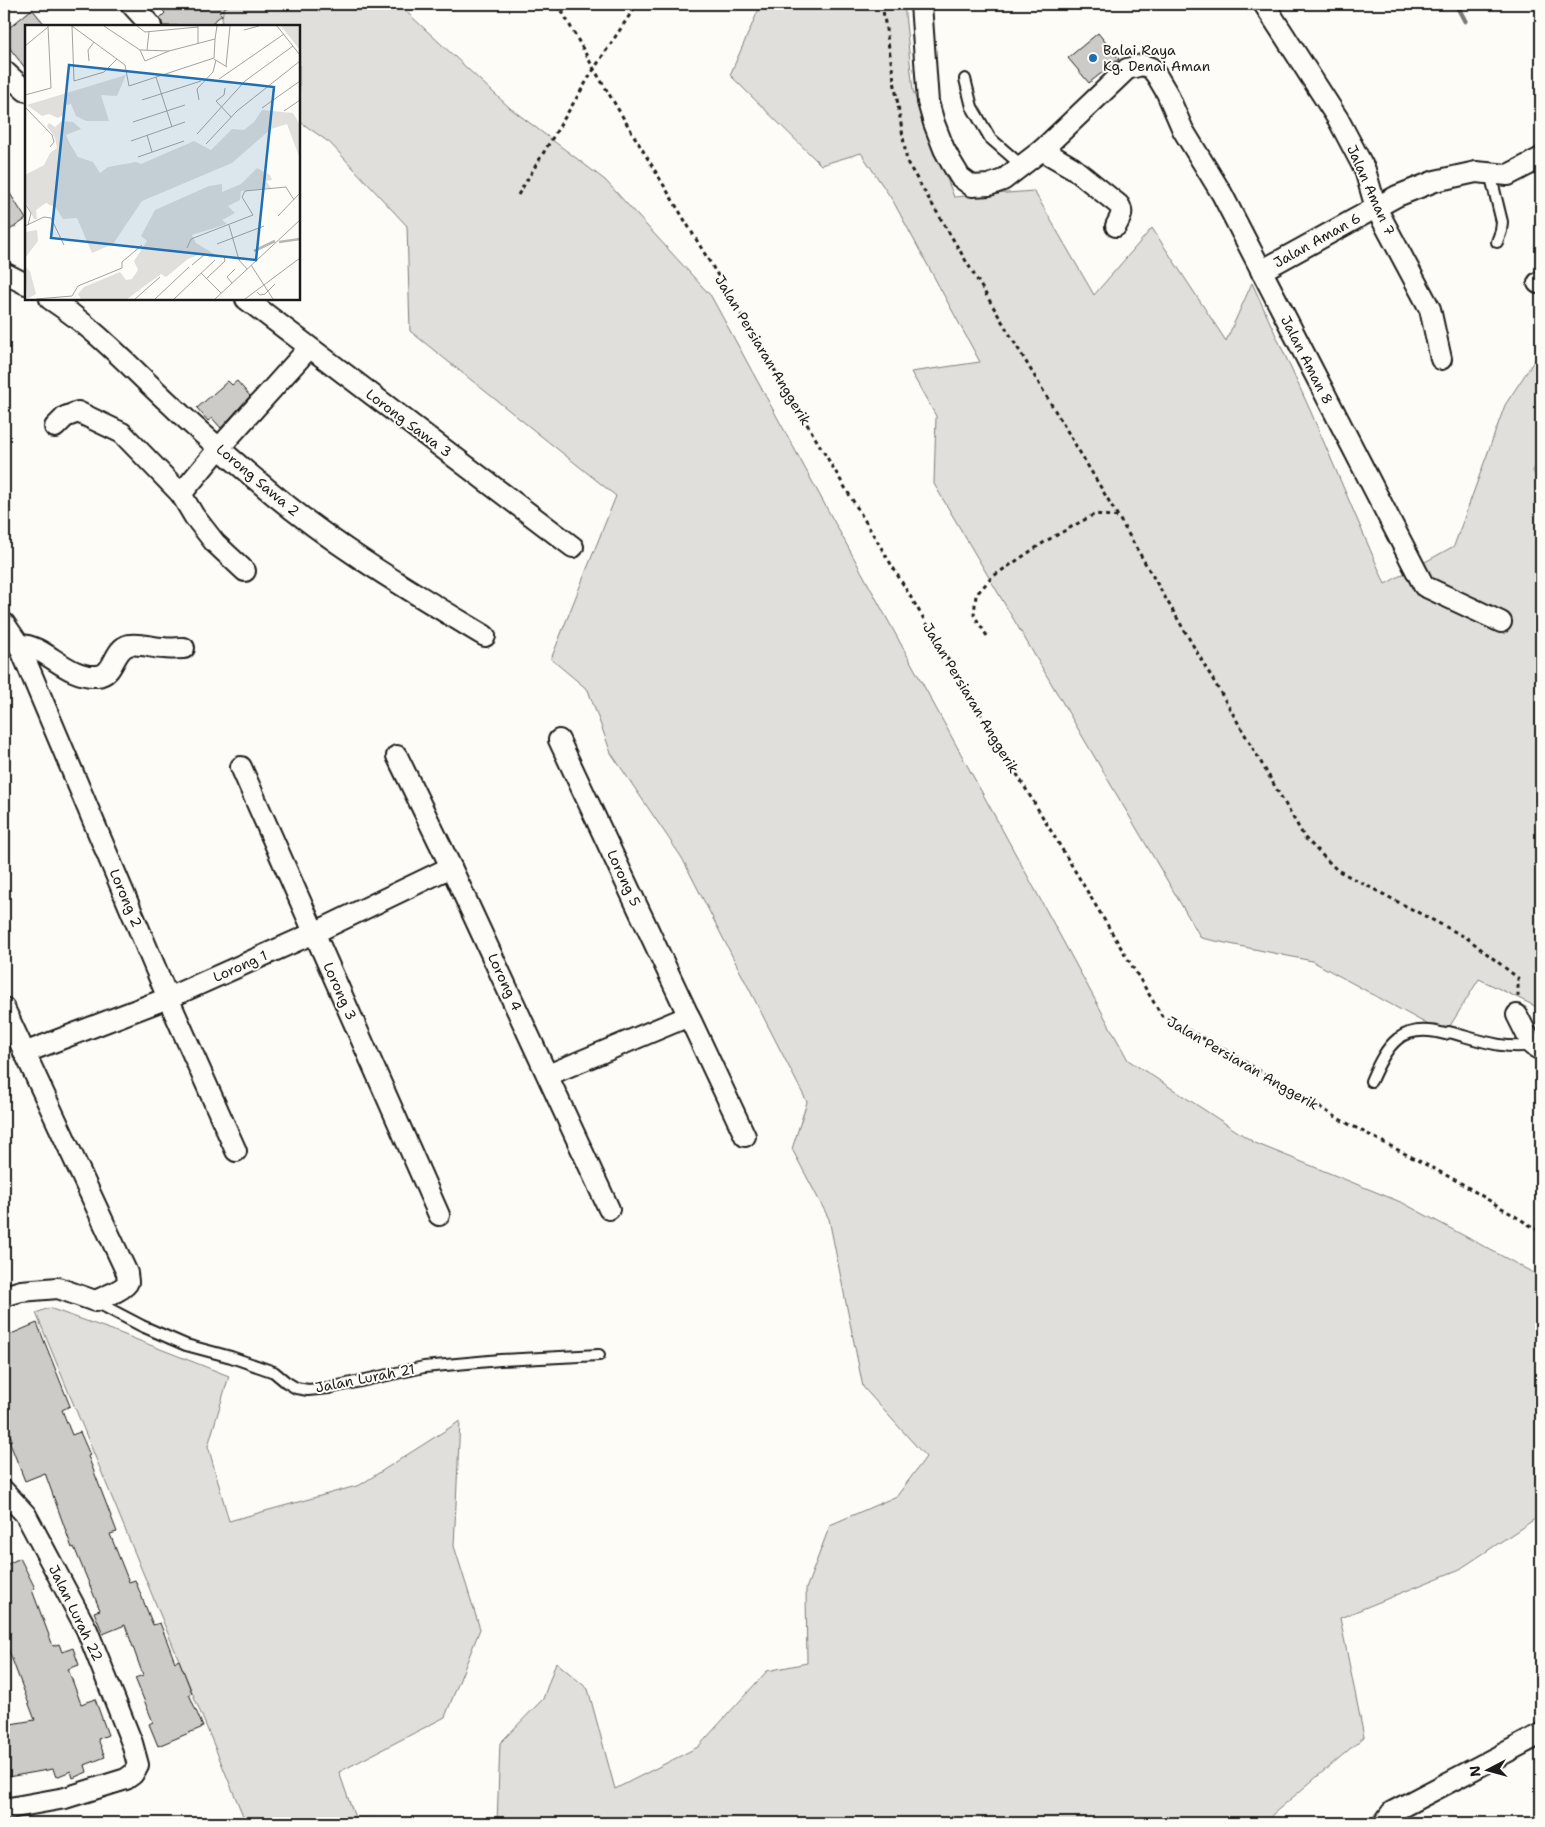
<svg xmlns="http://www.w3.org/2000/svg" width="1545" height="1827" font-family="'Shantell Sans',sans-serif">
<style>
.green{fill:#e0dfdb;stroke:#7e7e7c}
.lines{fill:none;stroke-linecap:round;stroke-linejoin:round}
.stream{stroke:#797876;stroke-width:5}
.building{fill:#cccbc8;stroke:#1c1c1c}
.lane-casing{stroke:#1c1c1c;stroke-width:14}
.street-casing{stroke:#1c1c1c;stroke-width:24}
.path{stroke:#1c1c1c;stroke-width:3;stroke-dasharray:4 4;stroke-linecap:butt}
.lane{stroke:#fdfcf7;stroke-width:10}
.street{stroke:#fdfcf7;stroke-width:20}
.poi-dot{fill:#1f6fb2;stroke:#fdfcf7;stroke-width:2}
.labels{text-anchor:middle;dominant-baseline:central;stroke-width:4;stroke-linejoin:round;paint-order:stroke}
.poi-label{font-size:14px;fill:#1c1c1c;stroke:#fdfcf7;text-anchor:start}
.street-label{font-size:14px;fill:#1c1c1c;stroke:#fdfcf7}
.inset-river{fill:none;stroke:#b7b6b2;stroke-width:2.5}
.inset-road{fill:none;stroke:#a3a29f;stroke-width:1}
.view{fill:#1f6fb2;fill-opacity:0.15;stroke:#1f6fb2;stroke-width:2.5}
.inset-edge{fill:none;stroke:#1c1c1c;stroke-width:2.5}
</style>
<rect width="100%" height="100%" fill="#fdfcf7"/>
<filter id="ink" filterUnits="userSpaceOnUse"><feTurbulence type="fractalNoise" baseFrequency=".02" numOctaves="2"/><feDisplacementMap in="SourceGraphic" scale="10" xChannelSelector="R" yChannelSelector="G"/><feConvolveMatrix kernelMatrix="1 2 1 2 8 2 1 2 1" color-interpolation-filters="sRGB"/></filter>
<g filter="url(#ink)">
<g class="green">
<polygon points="224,4 398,4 510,108 605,180 711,296 1128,1060 1255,1143 1403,1203 1541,1277 1541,1515 1460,1569 1340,1618 1364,1737 1273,1814 1269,1823 497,1823 500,1743 543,1699 556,1662 588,1689 615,1789 698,1747 767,1671 807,1663 806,1589 830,1525 897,1496 926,1457 863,1387 829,1219 792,1149 807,1102 682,858 611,753 588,690 551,659 616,496 410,331 407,226 330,143 299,121 299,26 221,26"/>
<polygon points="761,4 904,4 913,91 954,197 1034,191 1094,295 1152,228 1226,341 1252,283 1310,410 1385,584 1454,546 1505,405 1536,358 1541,364 1541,454 1533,471 1541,486 1541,1009 1479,979 1445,1034 1312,961 1201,938 934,484 936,416 911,372 980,362 893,201 861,153 821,165 730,75"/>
<polygon points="49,1308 112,1330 229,1376 208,1446 229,1521 360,1485 460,1421 454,1546 480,1629 445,1717 339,1772 355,1818 433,1820 435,1823 246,1823 36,1313"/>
</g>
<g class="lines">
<polyline class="stream" points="1456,4 1465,21"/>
</g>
<g class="building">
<polygon points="158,4 230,4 219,12 222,15 208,26 163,26 160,18 165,13"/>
<polygon points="32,9 46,26 26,26 26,69 4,41 4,32"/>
<polygon points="1098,33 1119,59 1089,83 1068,58"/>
<polygon points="4,184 26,219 4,234"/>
<polygon points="228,381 232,385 237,381 250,396 221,428 212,418 208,421 197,408"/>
<polygon points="37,1323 70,1406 62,1410 72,1435 80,1432 90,1455 88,1456 117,1532 110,1534 129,1582 135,1580 153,1625 160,1623 175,1662 179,1660 192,1693 189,1694 203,1727 158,1746 149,1724 153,1722 135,1678 143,1675 125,1625 103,1634 94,1612 100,1610 74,1547 72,1548 45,1473 25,1481 9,1441 12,1440 4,1419 4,1337"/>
<polygon points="20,1558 35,1588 32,1590 53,1646 59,1644 62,1652 73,1648 79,1665 68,1669 81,1704 95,1699 108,1735 98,1739 105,1757 85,1765 87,1772 73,1778 71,1771 56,1777 53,1769 8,1777 4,1751 4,1725 35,1720 4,1638 4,1566"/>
</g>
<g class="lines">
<g class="lane-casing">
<g id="lane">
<polyline points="965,79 972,107 990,138 1021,165"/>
<polyline points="1490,173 1502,222 1501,231 1497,242"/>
<path d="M 1371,1081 C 1387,1044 1401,1022 1445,1034 L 1449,1032 C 1476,1039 1503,1050 1532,1045"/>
<polyline points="96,1302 142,1326 186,1345 231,1357 274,1372 286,1382 296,1388 308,1390 329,1388 424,1367 500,1360 599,1355"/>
</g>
</g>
<g class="street-casing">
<g id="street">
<polyline points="131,4 151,26"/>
<polyline points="921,4 928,102 934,123 944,149 951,162 960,177 972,186 989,185 1003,180 1042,150 1127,69 1142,65 1151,68 1157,76 1167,93 1183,130 1222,194 1424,586 1501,622"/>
<polyline points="1264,4 1338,119 1365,170 1376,208 1430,309 1441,359"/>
<polyline points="4,71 26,91"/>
<path d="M 1042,150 L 1073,168 L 1119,205 C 1124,213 1120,218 1116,226"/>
<polyline points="1261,271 1397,196 1435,181 1476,172 1508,175 1541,158"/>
<polyline points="4,273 26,284"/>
<polyline points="1538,283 1541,281"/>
<path d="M 50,299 C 96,329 129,366 169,403 C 198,431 229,457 260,483 C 329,543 407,589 485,636"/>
<polyline points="246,299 573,547"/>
<polyline points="55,427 65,417 78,412 122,433 181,494 220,447 309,348"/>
<polyline points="181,494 194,516 215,543 245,571"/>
<path d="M 4,623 L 19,645 C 45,644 65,678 97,676 C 115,675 113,649 129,645 C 140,643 153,648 164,648 C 170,649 177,648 184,648"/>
<polyline points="19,645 168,998 236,1151"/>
<polyline points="559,740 745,1136"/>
<polyline points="397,756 451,867 609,1209"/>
<polyline points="241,767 439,1215"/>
<path d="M 4,1008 L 127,1273 C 127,1275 128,1280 128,1282 C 126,1289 102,1298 95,1301 L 58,1288 L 21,1291 L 4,1296"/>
<polyline points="1517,1015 1532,1045 1541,1050"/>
<polyline points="24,1053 168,998 314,933 451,867"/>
<polyline points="548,1075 689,1016"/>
<polyline points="4,1491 26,1515 87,1630 132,1743 138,1765 133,1774 126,1779 65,1798 4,1809"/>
<polyline points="1384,1823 1392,1812 1541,1734"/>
</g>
</g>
<g class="path">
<polyline points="558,4 594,69 1162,1016 1225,1050 1341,1120 1459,1182 1541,1232"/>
<polyline points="882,4 907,162 1119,518 1305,838 1337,870 1467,938 1518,978 1518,998"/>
<polyline points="518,195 594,69 637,4"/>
<polyline points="987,636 974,615 976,595 992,577 1046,541 1095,514 1119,517"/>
</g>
<use href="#lane" class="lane"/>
<use href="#street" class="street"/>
</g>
</g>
<circle class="poi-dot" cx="1093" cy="58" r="5"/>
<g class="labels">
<g class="poi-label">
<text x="1103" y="50">Balai Raya<tspan x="1103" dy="16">Kg. Denai Aman</tspan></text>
</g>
<g class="street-label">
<text transform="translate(1371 190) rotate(66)">Jalan Aman 7</text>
<text transform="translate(1317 240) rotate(-29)">Jalan Aman 6</text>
<text transform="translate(763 350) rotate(59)">Jalan Persiaran Anggerik</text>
<text transform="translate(1307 360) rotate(63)">Jalan Aman 8</text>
<text transform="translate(409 423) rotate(37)">Lorong Sawa 3</text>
<text transform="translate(258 480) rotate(40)">Lorong Sawa 2</text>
<text transform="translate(971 698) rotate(59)">Jalan Persiaran Anggerik</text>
<text transform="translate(624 878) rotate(65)">Lorong 5</text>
<text transform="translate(126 898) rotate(67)">Lorong 2</text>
<text transform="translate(240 966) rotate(-24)">Lorong 1</text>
<text transform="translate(505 982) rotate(65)">Lorong 4</text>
<text transform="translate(340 991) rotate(66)">Lorong 3</text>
<text transform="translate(1243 1063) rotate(30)">Jalan Persiaran Anggerik</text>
<text transform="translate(365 1378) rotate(-11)">Jalan Lurah 21</text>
<text transform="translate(76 1613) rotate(64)">Jalan Lurah 22</text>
</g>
</g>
<g transform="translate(25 25)">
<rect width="275" height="275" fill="#fdfcf7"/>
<path d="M 256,1 L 275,1 L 275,25 L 260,6 ZM 101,50 L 92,71 L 76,70 L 84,96 L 61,96 L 51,91 L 46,79 L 41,80 L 40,89 L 33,93 L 24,89 L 17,91 L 2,80 ZM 237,85 L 268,88 L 275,100 L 275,134 L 262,99 L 246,104 L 207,138 L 117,176 L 88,219 L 67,228 L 52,193 L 38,194 L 31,183 L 21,178 L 11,185 L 12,194 L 9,194 L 0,177 L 0,150 L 19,140 L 25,128 L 32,123 L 30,113 L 22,101 L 24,98 L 30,102 L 37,96 L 48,97 L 56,104 L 41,110 L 45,119 L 53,132 L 68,137 L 75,148 L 83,142 L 111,137 L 116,139 L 169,116 L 186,125 L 207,104 L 219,105 L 229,97 ZM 232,143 L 245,150 L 247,155 L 241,156 L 246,163 L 216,166 L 215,175 L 203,181 L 210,188 L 197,195 L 202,199 L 167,210 L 171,218 L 191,230 L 186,233 L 178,228 L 163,234 L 141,252 L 136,249 L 102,274 L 56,274 L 53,269 L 59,262 L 95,247 L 101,255 L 107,254 L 113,245 L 109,236 L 122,216 L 116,211 L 130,185 L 184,161 L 197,159 L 197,167 L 216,159 ZM 12,205 L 13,216 L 0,233 L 0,207 ZM 0,242 L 5,246 L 11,269 L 2,274 Z" fill="#e0dfdb"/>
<path class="inset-river" d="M 254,217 L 275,214M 229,226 L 250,216"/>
<path class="inset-road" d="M 47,1 L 100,40 L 104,61 L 189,33M 47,1 L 49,56 L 79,47 L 92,34M 79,1 L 115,25 L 144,26 L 190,14 L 192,1M 112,1 L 120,7 L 173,2M 173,1 L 173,19M 252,1 L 275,30M 219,5 L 234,1M 0,21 L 23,2M 115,25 L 120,36 L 144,26M 122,25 L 124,7M 189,33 L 190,14M 189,34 L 202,42M 64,36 L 63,25 L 69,17M 201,41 L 205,1M 131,52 L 147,102M 194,54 L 259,9M 200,63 L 199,70 L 191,76 L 206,92M 0,70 L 26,63 L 23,1M 117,75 L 176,56M 174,75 L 172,64 L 188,47 L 191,35M 0,82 L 27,110 L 29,117 L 25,122M 237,83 L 275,56M 259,86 L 275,75M 108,97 L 160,80M 172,109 L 220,56 L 268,21M 122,110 L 127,127M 106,116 L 160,97M 181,119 L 212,86 L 275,36M 113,132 L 159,116M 0,179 L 6,188 L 3,200M 253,191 L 275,168M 204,200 L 214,235 L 222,244M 0,201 L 19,192 L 26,193 L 39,220M 192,219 L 239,201M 162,223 L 166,214 L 228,190 L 217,172 L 220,166 L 261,162 L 269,175M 167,240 L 179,230M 226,240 L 248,274M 176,248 L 196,268M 181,254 L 200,236 L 199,231M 207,258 L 202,252 L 210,244M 232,267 L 235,270 L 240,269 L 250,259M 11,274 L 47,271 L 53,261 L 97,243 L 97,237 L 117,220M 110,274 L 135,252M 130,274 L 164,242M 149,274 L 190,235M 190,274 L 275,195M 220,274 L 275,233"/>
<path class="view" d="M 44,40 L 249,62 L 231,235 L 26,213 Z"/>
<rect width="275" height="275" class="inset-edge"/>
</g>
<rect width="1545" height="1827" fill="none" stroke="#fdfcf7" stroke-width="20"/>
<rect x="10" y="10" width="1525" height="1807" fill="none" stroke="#1c1c1c" stroke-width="2" filter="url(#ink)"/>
<g transform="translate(1488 1770) rotate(264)" stroke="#fdfcf7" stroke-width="4" paint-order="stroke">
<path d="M0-4L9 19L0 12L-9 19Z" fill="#1c1c1c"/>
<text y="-8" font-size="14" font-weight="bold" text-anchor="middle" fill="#1c1c1c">N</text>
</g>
</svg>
